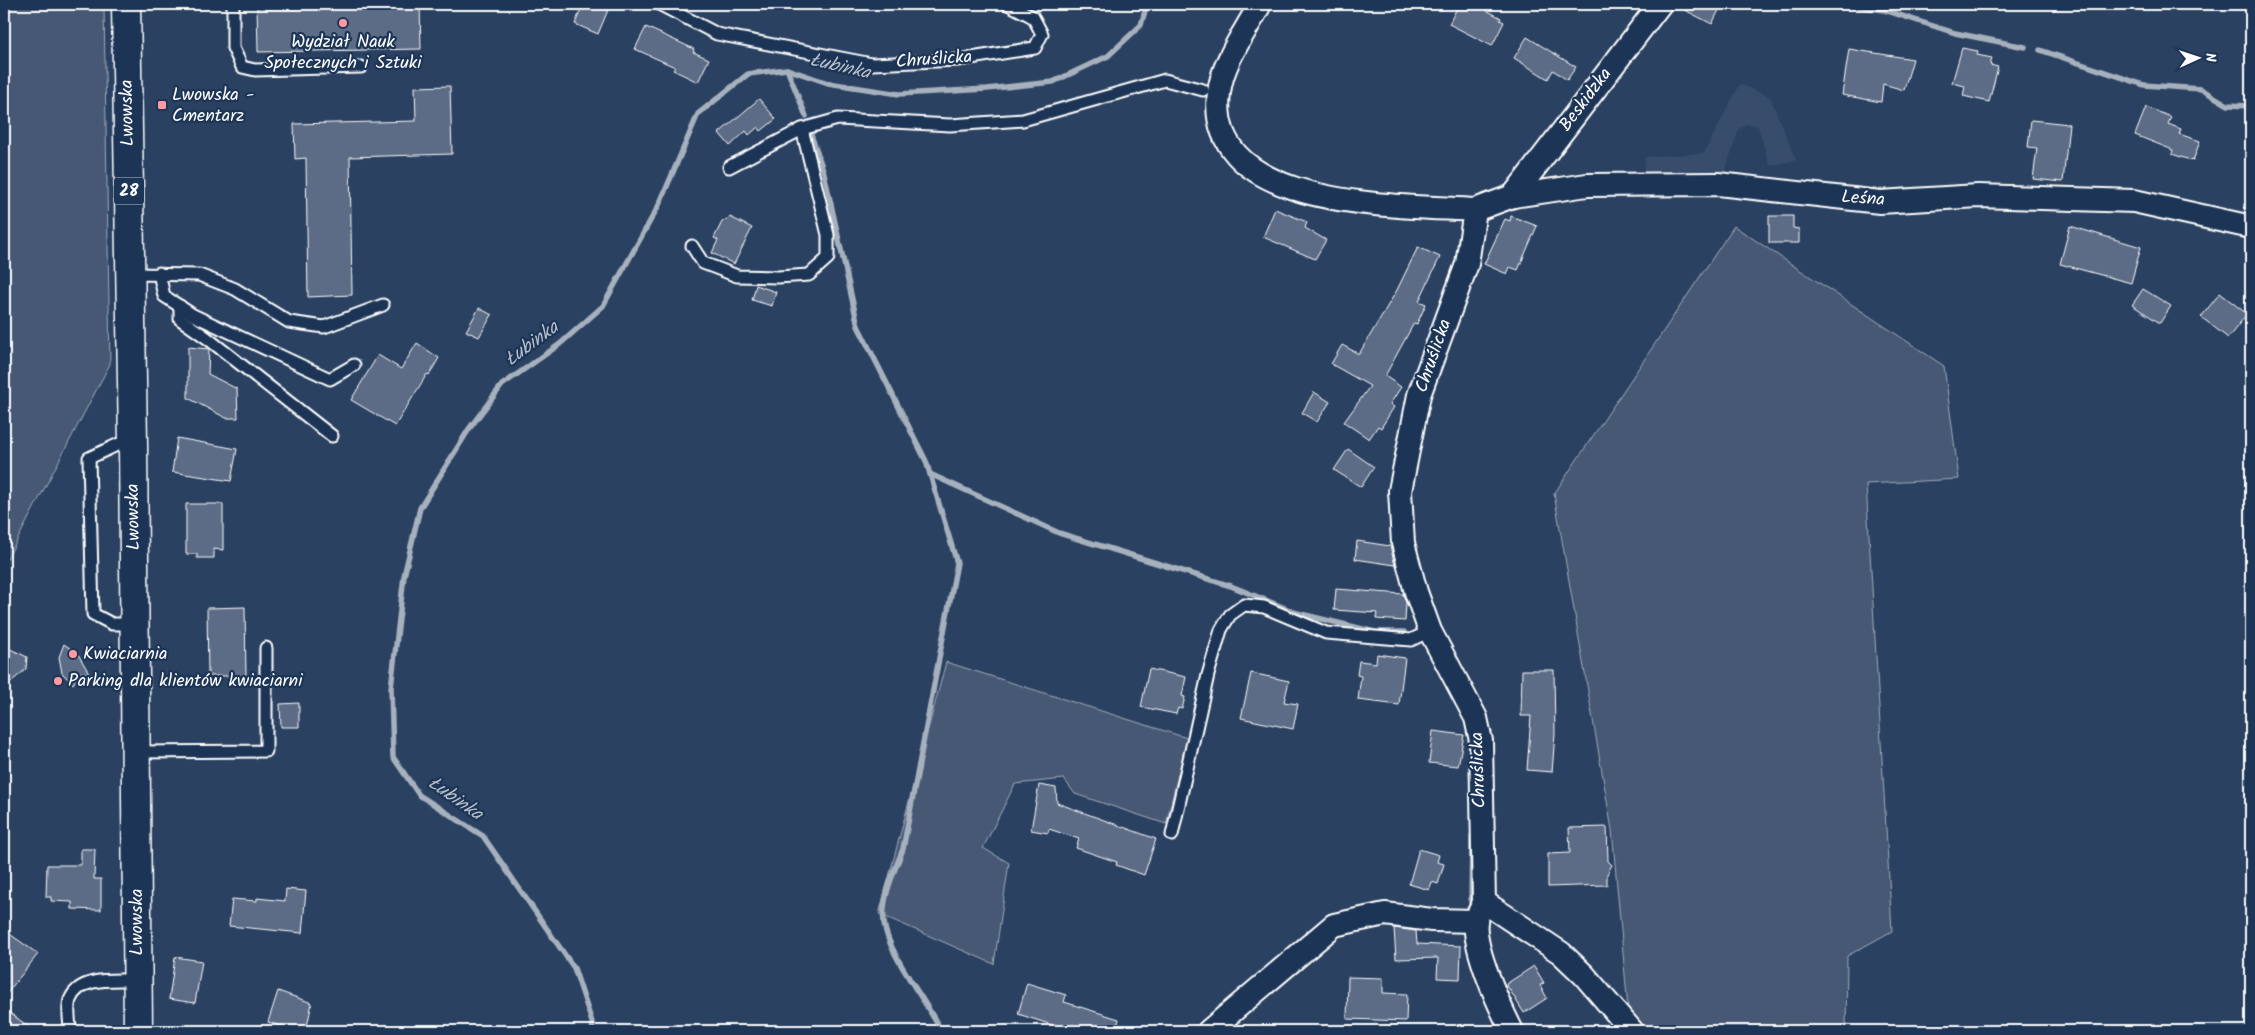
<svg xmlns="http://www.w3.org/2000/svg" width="2255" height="1035" font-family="Kalam,sans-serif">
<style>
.built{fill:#394e6c}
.green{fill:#465975;stroke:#a2acba}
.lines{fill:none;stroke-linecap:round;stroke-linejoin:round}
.stream{stroke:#a7b1be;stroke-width:5.5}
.building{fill:#5b6c86;stroke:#fff}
.lane-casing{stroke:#fff;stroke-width:15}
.street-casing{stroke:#fff;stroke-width:26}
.primary-casing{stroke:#fff;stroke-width:31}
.lane{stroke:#1d3557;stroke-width:11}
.street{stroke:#1d3557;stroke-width:22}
.primary{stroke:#1d3557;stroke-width:28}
.poi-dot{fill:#ff9aa2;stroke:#1d3557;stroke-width:2}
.labels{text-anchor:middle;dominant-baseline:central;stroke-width:4.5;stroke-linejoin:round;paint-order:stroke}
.shield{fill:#1d3557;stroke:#bbc2cd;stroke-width:1}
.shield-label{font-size:16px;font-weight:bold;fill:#fff}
.poi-label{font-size:18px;fill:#fff;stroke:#1d3557;text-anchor:start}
.street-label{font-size:18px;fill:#fff;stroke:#1d3557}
.water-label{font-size:19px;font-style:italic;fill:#b6bec8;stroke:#1d3557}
</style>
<rect width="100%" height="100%" fill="#2a4161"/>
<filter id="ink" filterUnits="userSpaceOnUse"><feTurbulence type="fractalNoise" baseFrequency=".02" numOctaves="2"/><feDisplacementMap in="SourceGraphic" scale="10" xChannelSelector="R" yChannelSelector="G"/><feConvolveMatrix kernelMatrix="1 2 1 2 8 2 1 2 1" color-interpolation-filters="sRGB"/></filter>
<g filter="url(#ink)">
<polygon class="built" points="1740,84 1770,97 1796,160 1770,166 1758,126 1747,124 1739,129 1722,180 1643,176 1645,157 1704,153"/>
<g class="green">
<polygon points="4,4 98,4 104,8 110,364 4,565"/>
<polygon points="1734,226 1944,366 1959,479 1866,484 1892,931 1847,956 1846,1031 1630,1031 1612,830 1554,494"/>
<polygon points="946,662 1187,738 1166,824 1075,794 1064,779 1015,784 983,848 1009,863 994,964 879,914"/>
</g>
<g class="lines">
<g class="stream">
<polyline points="1843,4 1884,10 1955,33 2025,47"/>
<polyline points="2040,50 2144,85 2201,89 2228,105 2251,106"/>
<polyline points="787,69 806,116"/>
<path d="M 811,135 L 824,173 L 858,326 L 926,461 L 957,563 L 903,849 C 894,872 881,898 884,923 C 889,956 926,1000 941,1031"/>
<polyline points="930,474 1059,533 1231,586 1297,613 1375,632 1404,632"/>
<polyline points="1471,906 1472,836"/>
<polyline points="593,1031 592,1022 574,968 483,836 419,795 393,757 391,688 404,576 420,508 469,429 502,385 560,344 603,306 659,205 698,114 748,74 787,69 828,83 899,94 987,89 1053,82 1108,56 1141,25 1147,4"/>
</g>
</g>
<g class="building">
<polygon points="257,4 420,4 421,49 258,52"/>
<polygon points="583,4 593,4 608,10 598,34 575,24"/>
<polygon points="1459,4 1475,4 1501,18 1500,20 1504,22 1492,46 1449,24"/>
<polygon points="1673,4 1722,4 1712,24"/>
<polygon points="646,27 694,49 693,52 709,59 698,82 673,70 675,67 635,49"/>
<polygon points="1527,37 1576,67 1567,80 1553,70 1548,79 1514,58"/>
<polygon points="1962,48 1978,51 1977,55 1992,58 1990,65 1998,67 1989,102 1963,96 1965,86 1952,83"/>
<polygon points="1849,49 1913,59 1904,90 1883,84 1881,102 1842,95"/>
<polygon points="450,86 452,154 350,157 352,295 308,297 306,158 295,159 294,124 416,121 415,87"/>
<polygon points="759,99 776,119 761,131 758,127 749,135 746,131 730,146 719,133"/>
<polygon points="2146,107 2171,117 2168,124 2181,129 2179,134 2200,141 2193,161 2172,154 2173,150 2135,135"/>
<polygon points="2031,120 2069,124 2063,182 2033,179 2037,148 2028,147"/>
<polygon points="1275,209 1307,222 1305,228 1326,240 1315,259 1263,237"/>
<polygon points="1511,216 1537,226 1518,270 1510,267 1507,274 1484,264 1505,219 1510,221"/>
<polygon points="1769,216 1793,216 1793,228 1799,229 1799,243 1769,243"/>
<polygon points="730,217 752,228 734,264 712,253 718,240 714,238 722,222"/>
<polygon points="2070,226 2141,247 2131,283 2060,264"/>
<polygon points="1418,247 1440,257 1419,301 1426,304 1417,324 1414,323 1385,376 1401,387 1390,404 1394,407 1381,428 1378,426 1369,439 1344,422 1370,386 1331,364 1342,345 1359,354 1397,290"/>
<polygon points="756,285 776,292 772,306 752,300"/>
<polygon points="2143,289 2171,306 2160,323 2132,305"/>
<polygon points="2220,293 2247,314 2228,338 2201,317"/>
<polygon points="479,308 492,315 479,337 466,331"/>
<polygon points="417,343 439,358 429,375 427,374 395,426 351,400 378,355 401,369"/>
<polygon points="188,347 209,349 208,374 237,389 238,418 226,418 188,398"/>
<polygon points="1314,392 1330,402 1317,422 1302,413"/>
<polygon points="177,438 237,449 231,481 172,472"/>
<polygon points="1348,449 1374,467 1361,487 1334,470"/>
<polygon points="186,504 223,504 223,550 214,549 214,558 197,558 197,554 186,554"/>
<polygon points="1357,541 1390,546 1395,565 1355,559"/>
<polygon points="1336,589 1403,594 1406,603 1405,621 1376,619 1377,613 1334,610"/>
<polygon points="245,607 246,676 208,676 207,608"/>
<polygon points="64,644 78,654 89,673 80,673 73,684 62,673 59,657"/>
<polygon points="4,646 27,657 26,669 4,688"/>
<polygon points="1377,654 1405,658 1399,705 1358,700 1361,676 1357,675 1359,661 1376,663"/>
<polygon points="1149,669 1186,677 1182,696 1185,697 1182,709 1178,708 1176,714 1141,707"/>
<polygon points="1522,670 1554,670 1555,734 1552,772 1527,770 1531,716 1521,716"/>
<polygon points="1251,673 1289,681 1284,702 1298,704 1293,729 1241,718"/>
<polygon points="299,703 299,727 281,727 280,704"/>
<polygon points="1433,731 1464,735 1458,766 1429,763"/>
<polygon points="1039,785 1056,788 1057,803 1156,839 1144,875 1116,865 1117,862 1076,848 1079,839 1049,829 1048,833 1031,830"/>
<polygon points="1607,827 1608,861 1612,865 1607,874 1607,885 1548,887 1548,854 1570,853 1569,828"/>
<polygon points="81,849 95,849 94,879 101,879 101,910 72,909 72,902 51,901 51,897 46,897 47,865 81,865"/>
<polygon points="1419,849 1439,855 1437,862 1444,864 1438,884 1432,882 1429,890 1409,884"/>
<polygon points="286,889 306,891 302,933 229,926 232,899 257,901 257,898 285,901"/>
<polygon points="1394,928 1416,931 1417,944 1461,946 1460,979 1437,978 1438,958 1396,959"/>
<polygon points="4,930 38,954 4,997"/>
<polygon points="175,957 202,961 195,1003 169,999"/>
<polygon points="1534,966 1544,983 1540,985 1547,998 1524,1013 1506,984"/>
<polygon points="1348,977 1383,978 1383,993 1407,994 1406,1021 1347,1019"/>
<polygon points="1027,983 1066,995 1064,1002 1119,1019 1116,1031 1071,1031 1018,1014"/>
<polygon points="278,991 312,1003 306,1031 297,1031 268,1022"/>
<polygon points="4,1009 35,1031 4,1031"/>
</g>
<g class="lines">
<g class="lane-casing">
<g id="lane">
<polyline points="233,4 233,48 242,67 255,70 361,67"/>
<polyline points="659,4 717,34 872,64 958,60 1035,48 1042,34 1033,17 1008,4"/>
<polyline points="729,167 802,129 838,119 950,125 1023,120 1165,80 1203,90"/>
<polyline points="692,246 703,263 737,276 778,277 809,275 828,258 828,235 802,129"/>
<polyline points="159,273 164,296 193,315 330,379 354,365"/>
<polyline points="131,274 199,275 235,289 289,322 324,327 383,305"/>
<polyline points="180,306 180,319 207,338 332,436"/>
<polyline points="133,444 119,444 89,458 93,614 112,624 135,624"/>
<polyline points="137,752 266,751 266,648"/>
<polyline points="1172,835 1208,675 1221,630 1230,615 1244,605 1264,607 1326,633 1411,640 1430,631"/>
<path d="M 70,1031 C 70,1023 67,1008 70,1000 C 80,975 116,981 137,980"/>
</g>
</g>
<g class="street-casing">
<g id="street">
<path d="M 1260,4 C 1246,31 1222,62 1219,93 C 1204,211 1401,205 1475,210 L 1467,264 L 1419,395 L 1400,491 L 1403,543 L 1416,592 L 1430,631 L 1476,718 L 1481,741 L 1484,902 C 1482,908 1477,915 1476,920 C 1472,947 1500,1007 1512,1031"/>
<polyline points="1513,196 1660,4"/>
<polyline points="1475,210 1513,196 1587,185 1718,184 1880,202 1978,196 2134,201 2251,227"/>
<polyline points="1484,902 1561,953 1584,975 1632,1031"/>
<polyline points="1209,1031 1334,925 1385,914 1432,920 1476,921"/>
</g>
</g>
<g class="primary-casing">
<polyline id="primary" points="126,4 133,444 138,1031"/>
</g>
<use href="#lane" class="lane"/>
<use href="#street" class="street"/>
<use href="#primary" class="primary"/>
</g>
</g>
<g class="poi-dot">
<circle cx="343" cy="23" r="5"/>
<rect x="157" y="100" width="10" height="10" rx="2.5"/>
<circle cx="73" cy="654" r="5"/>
<circle cx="58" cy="681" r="5"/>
</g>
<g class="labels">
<rect class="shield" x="114" y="177.5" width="30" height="27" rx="4"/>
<g class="shield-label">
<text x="129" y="191">28</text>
</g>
<g class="poi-label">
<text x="343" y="42" text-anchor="middle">Wydział Nauk<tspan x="343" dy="21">Społecznych i Sztuki</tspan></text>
<text x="172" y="95">Lwowska -<tspan x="172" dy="21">Cmentarz</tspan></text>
<text x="83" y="654">Kwiaciarnia</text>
<text x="68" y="681">Parking dla klientów kwiaciarni</text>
</g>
<g class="street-label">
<text transform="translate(934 60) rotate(-4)">Chruślicka</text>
<text transform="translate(1586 100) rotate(-53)">Beskidzka</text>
<text transform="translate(128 113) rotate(-91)">Lwowska</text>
<text transform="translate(1863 199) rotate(4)">Leśna</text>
<text transform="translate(1434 356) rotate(-71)">Chruślicka</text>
<text transform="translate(134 517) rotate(-91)">Lwowska</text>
<text transform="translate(1479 770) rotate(-92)">Chruślicka</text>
<text transform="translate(137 922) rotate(-90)">Lwowska</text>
</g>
<g class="water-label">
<text transform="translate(840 67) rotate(13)">Łubinka</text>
<text transform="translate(532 344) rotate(-37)">Łubinka</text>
<text transform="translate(455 799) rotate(35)">Łubinka</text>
</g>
</g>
<rect width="2255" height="1035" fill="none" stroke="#1d3557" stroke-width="20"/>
<rect x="10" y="10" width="2235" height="1015" fill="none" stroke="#fff" stroke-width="2" filter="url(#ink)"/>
<g transform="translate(2198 58) rotate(87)" stroke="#1d3557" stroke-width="4" paint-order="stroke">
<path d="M0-4L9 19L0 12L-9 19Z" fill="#ffffff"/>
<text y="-8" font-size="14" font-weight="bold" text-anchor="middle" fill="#ffffff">N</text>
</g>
</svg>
